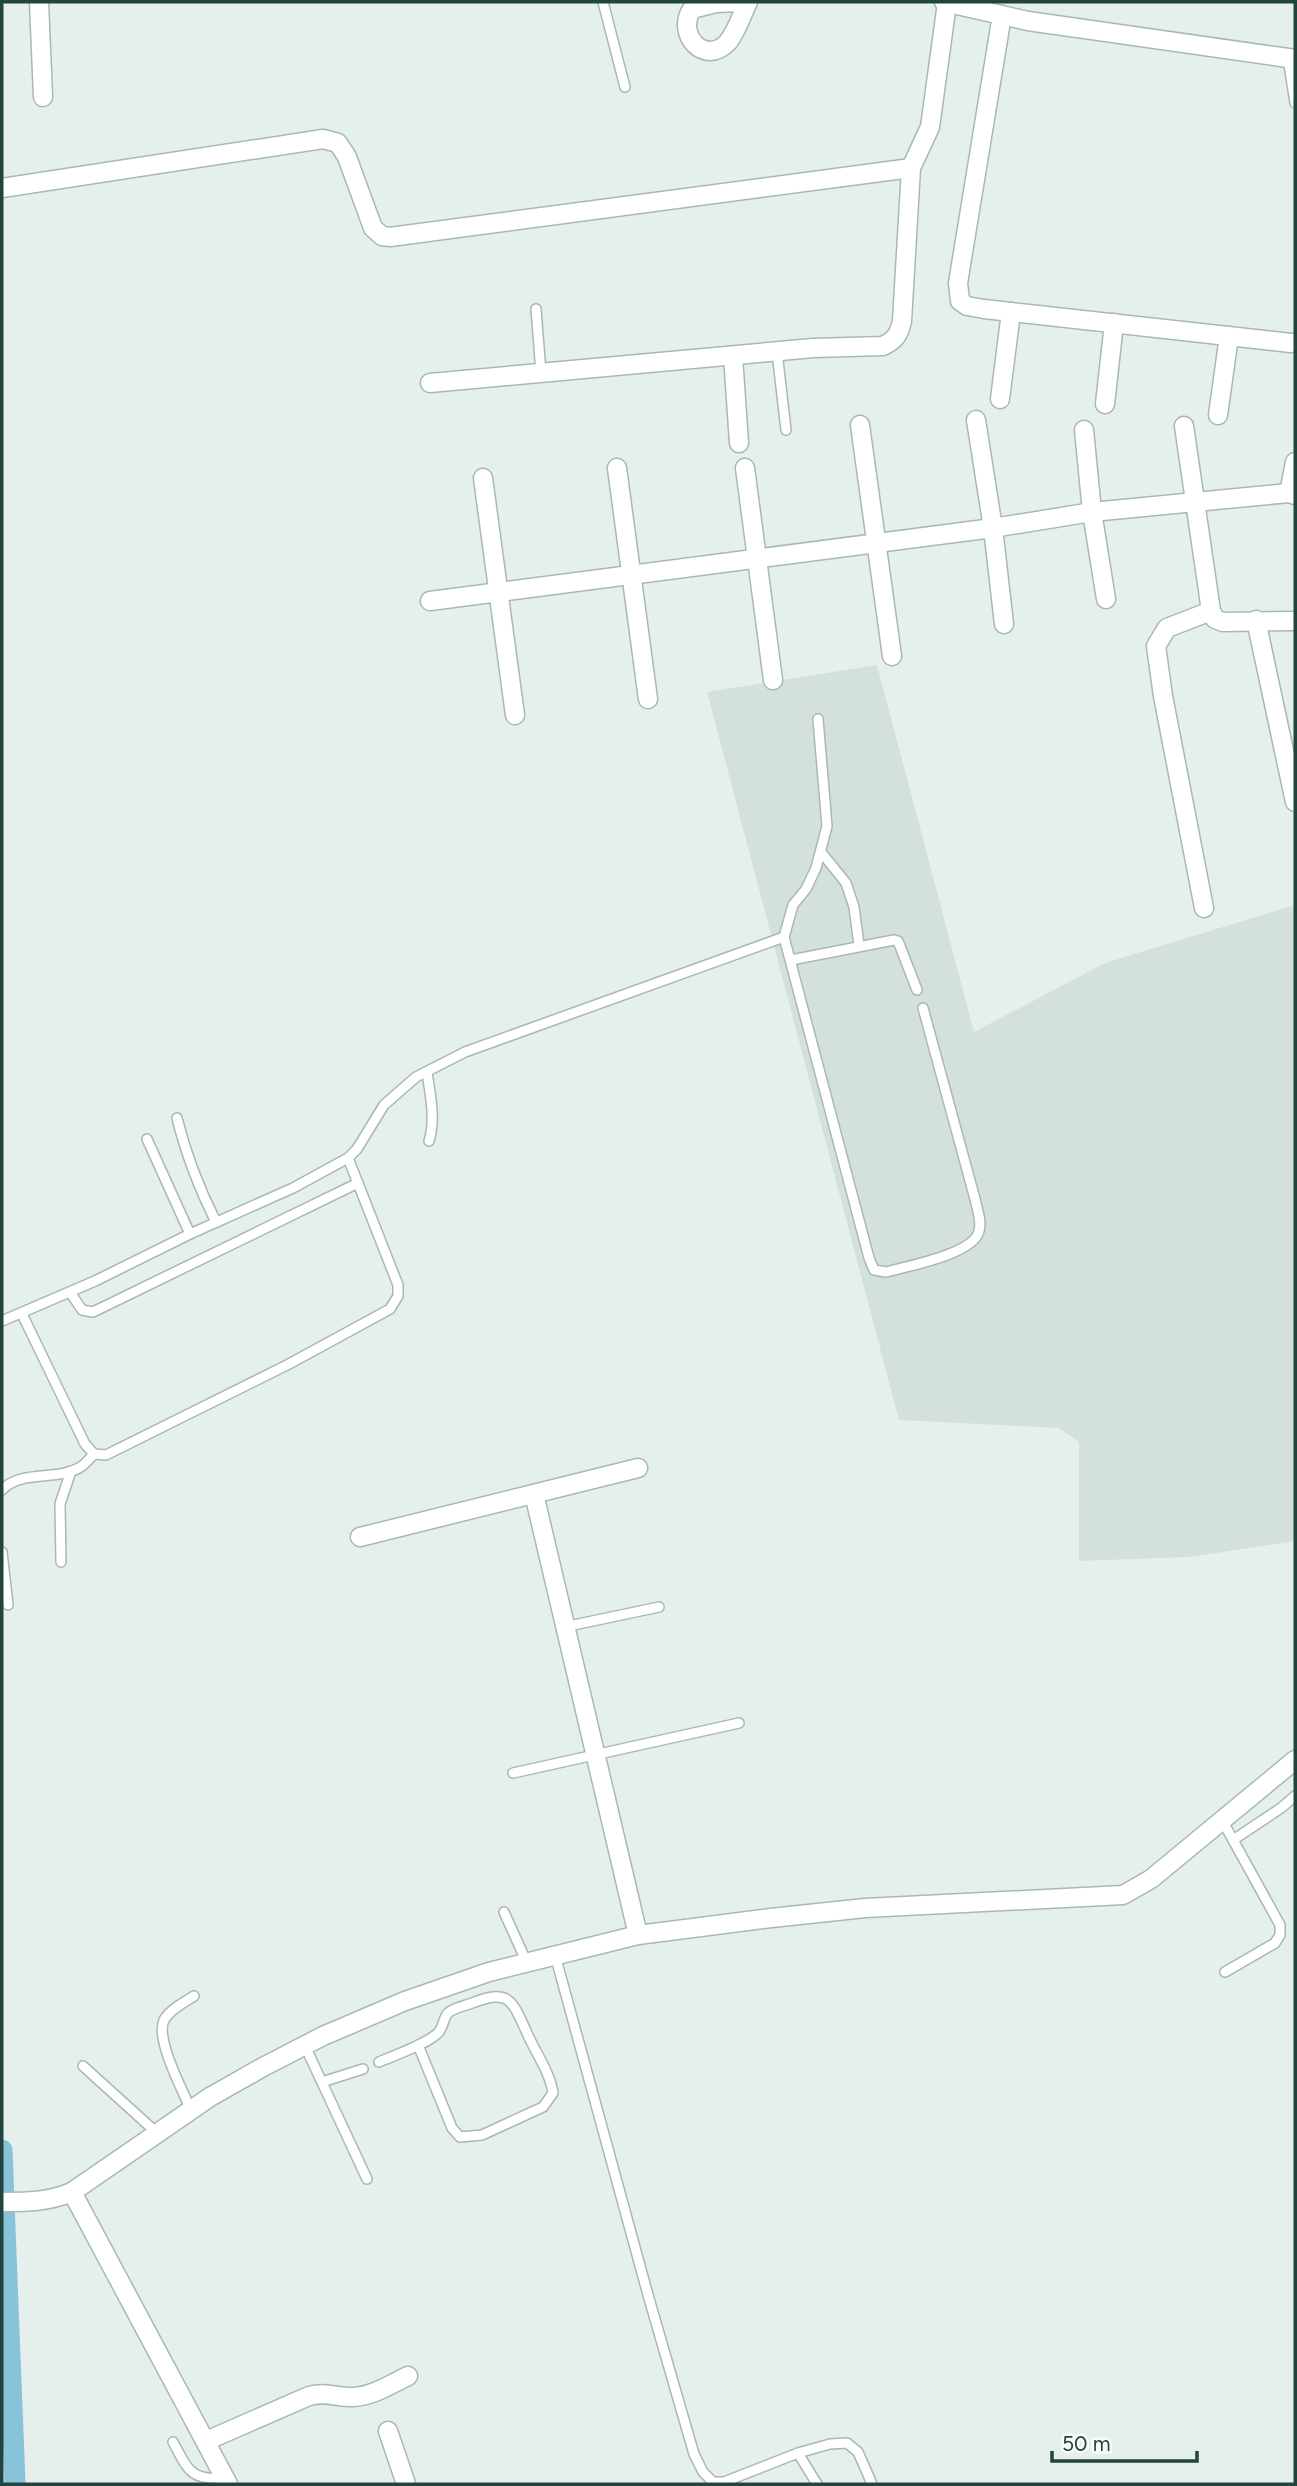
<svg xmlns="http://www.w3.org/2000/svg" width="1297" height="2486" font-family="Figtree,sans-serif">
<style>
.built{fill:#d3e0dc}
.lines{fill:none;stroke-linecap:round;stroke-linejoin:round}
.canal{stroke:#89c3d9;stroke-width:21}
.service-casing{stroke:#a7b9b5;stroke-width:12}
.minor-casing{stroke:#a7b9b5;stroke-width:21}
.service{stroke:#fff;stroke-width:9}
.minor{stroke:#fff;stroke-width:18}
</style>
<rect width="100%" height="100%" fill="#e5f0ec"/>
<polygon class="built" points="877,665 974,1032 1105,963 1295,905 1295,1541 1190,1557 1079,1561 1079,1442 1059,1428 899,1420 707,692"/>
<g class="lines">
<polyline class="canal" points="2,2150 15,2484"/>
<g class="service-casing">
<g id="service">
<polyline points="603,2 625,87"/>
<polyline points="1288,58 1295,103"/>
<polyline points="536,309 541,373"/>
<polyline points="777,352 786,430"/>
<path d="M 818,719 L 827,826 L 816,868 L 806,889 L 793,905 L 784,937 L 869,1258 L 874,1270 L 886,1272 C 908,1266 974,1254 979,1231 C 982,1221 977,1209 975,1199 L 923,1008"/>
<polyline points="821,852 846,883 854,907 859,945"/>
<polyline points="791,960 894,940 898,941 917,990"/>
<path d="M 427,1072 C 430,1095 436,1118 429,1141"/>
<path d="M 177,1118 C 186,1155 199,1188 216,1222"/>
<polyline points="147,1139 190,1234"/>
<polyline points="70,1292 82,1310 93,1312 358,1183"/>
<polyline points="22,1314 85,1444 94,1454 106,1455 289,1364 390,1309 398,1296 398,1285 348,1158"/>
<polyline points="2,1321 95,1281 190,1234 293,1188 348,1158 357,1149 384,1105 416,1077 465,1052 784,937"/>
<path d="M 2,1490 C 21,1469 59,1482 82,1466 C 86,1463 90,1458 94,1454"/>
<polyline points="2,1552 8,1605"/>
<polyline points="61,1562 60,1504 71,1471"/>
<polyline points="564,1627 659,1607"/>
<polyline points="513,1773 739,1723"/>
<polyline points="1222,1820 1280,1925 1280,1935 1275,1943 1225,1972"/>
<polyline points="1233,1840 1281,1808 1295,1796"/>
<polyline points="504,1912 527,1963"/>
<polyline points="555,1955 648,2295 694,2454 703,2472 713,2482 724,2482 798,2453 817,2484"/>
<polyline points="305,2046 367,2179"/>
<path d="M 379,2062 C 395,2055 425,2045 438,2033 C 443,2028 443,2020 447,2014 C 452,2008 465,2006 472,2003 C 510,1988 512,2001 527,2033 C 535,2052 550,2072 553,2093 L 543,2107 L 482,2135 L 460,2137 L 452,2128 L 418,2045"/>
<polyline points="83,2066 157,2133"/>
<polyline points="322,2082 363,2069"/>
<path d="M 191,2110 C 183,2091 155,2039 164,2020 C 170,2009 185,2002 194,1996"/>
<path d="M 173,2442 C 188,2470 191,2481 225,2478"/>
<polyline points="798,2453 830,2444 847,2443 858,2452 872,2484"/>
</g>
</g>
<g class="minor-casing">
<g id="minor">
<polyline points="39,2 43,97"/>
<path d="M 741,2 L 716,3 L 692,9 C 675,34 705,67 728,42 C 737,31 742,14 748,2"/>
<polyline points="944,2 1028,21 1295,59"/>
<polyline points="1002,15 958,283 960,301 967,306 984,309 1291,343"/>
<polyline points="2,188 323,139 338,143 347,157 373,228 382,236 390,237 911,168"/>
<polyline points="733,356 739,443"/>
<path d="M 430,383 L 813,348 L 883,346 C 895,340 899,335 902,321 L 911,168 L 930,127 L 947,3"/>
<polyline points="1000,399 1011,312"/>
<polyline points="1105,404 1114,323"/>
<polyline points="1218,415 1229,336"/>
<polyline points="976,420 993,528 1004,624"/>
<polyline points="860,425 892,656"/>
<polyline points="1184,426 1211,611 1215,619 1223,622 1295,621"/>
<polyline points="1084,430 1092,512 1106,599"/>
<polyline points="617,468 648,699"/>
<polyline points="745,468 773,680"/>
<polyline points="483,478 515,715"/>
<polyline points="1289,493 1295,462"/>
<polyline points="430,601 993,528 1092,512 1289,493 1295,495"/>
<polyline points="1256,620 1295,802"/>
<polyline points="1204,908 1163,696 1156,646 1167,628 1211,611"/>
<polyline points="534,1494 638,1935"/>
<polyline points="360,1537 638,1468"/>
<polyline points="72,2192 228,2484"/>
<path d="M 2,2202 C 27,2202 48,2202 72,2192 L 210,2097 L 263,2067 L 323,2036 L 405,2001 L 489,1972 L 638,1935 L 771,1918 L 865,1908 L 1123,1895 L 1151,1879 L 1295,1760"/>
<polyline points="388,2431 406,2484"/>
<path d="M 206,2441 L 309,2396 C 327,2391 337,2398 354,2397 C 373,2396 391,2384 408,2376"/>
</g>
</g>
<use href="#service" class="service"/>
<use href="#minor" class="minor"/>
</g>
<rect width="1297" height="2486" fill="none" stroke="#22443f" stroke-width="7"/>
<path d="M1052 2451v10h145v-10" fill="none" stroke="#22443f" stroke-width="3.5"/>
<text x="1062" y="2451" font-size="21" fill="#22443f" stroke="#f7fbf9" stroke-width="5" paint-order="stroke">50 m</text>
</svg>
